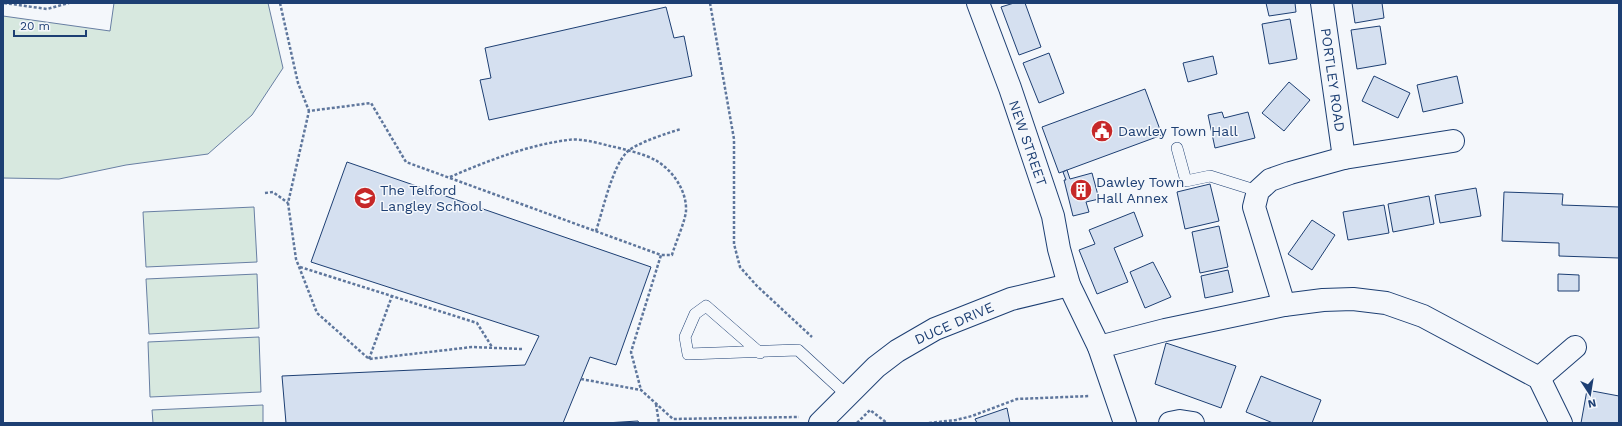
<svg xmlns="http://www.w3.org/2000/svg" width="1622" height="426" font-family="'Work Sans',sans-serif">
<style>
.green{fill:#d7e8df;stroke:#687fa3}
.building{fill:#d5e0f0;stroke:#1d3f73}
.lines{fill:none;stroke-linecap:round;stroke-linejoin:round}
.lane-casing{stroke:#1d3f73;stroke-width:12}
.street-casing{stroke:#1d3f73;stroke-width:24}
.path{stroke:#5e769c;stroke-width:2.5;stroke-dasharray:3 2;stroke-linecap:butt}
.lane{stroke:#f4f7fb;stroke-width:11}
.street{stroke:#f4f7fb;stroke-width:22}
.labels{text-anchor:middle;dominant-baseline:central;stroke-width:3;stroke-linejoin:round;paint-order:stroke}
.street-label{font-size:14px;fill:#1d3f73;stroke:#f4f7fb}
.poi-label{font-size:14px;fill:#1d3f73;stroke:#f4f7fb;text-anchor:start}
</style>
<rect width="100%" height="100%" fill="#f4f7fb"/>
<g class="green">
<polygon points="114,3 268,3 283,68 252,115 208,154 126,165 59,179 3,178 3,16 110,31"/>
<polygon points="254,207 257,262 146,267 143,212"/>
<polygon points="257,274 259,328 149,334 146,279"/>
<polygon points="259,337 261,392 150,397 148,342"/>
<polygon points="263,405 263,423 153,423 152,410"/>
</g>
<g class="building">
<polygon points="1014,3 1025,3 1041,47 1019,55 1001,7"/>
<polygon points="1266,3 1295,3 1296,12 1269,16"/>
<polygon points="1352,3 1382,3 1384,18 1355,23"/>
<polygon points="666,7 674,38 684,36 692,76 489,120 480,80 491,78 485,48"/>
<polygon points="1290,19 1297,59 1269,64 1262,24"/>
<polygon points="1380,26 1386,64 1357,69 1351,30"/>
<polygon points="1049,53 1064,93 1039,103 1023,63"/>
<polygon points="1213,56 1217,74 1188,82 1183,63"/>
<polygon points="1374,76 1410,93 1398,118 1362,101"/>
<polygon points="1457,76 1463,103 1423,112 1417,85"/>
<polygon points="1289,82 1310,100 1284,131 1262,113"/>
<polygon points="1145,89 1162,135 1059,173 1042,127"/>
<polygon points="1222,112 1224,118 1248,112 1255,138 1215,148 1208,115"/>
<polygon points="347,162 651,267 616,365 590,357 563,423 286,423 282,376 525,365 539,336 311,262"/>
<polygon points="1067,170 1070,179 1092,173 1099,199 1086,202 1089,212 1073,216 1064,180 1066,180 1063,172"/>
<polygon points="1210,184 1219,221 1185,229 1177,192"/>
<polygon points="1476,188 1481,216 1440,223 1435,195"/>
<polygon points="1504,192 1563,194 1562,205 1619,207 1619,258 1559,256 1559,243 1502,241"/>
<polygon points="1429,196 1434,224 1393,232 1388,204"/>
<polygon points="1384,205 1389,233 1348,240 1343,212"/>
<polygon points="1134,212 1143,236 1114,248 1128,282 1097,294 1079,250 1095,244 1089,230"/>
<polygon points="1312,220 1335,235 1312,270 1288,254"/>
<polygon points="1219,226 1228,267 1200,273 1192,232"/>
<polygon points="1153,262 1171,297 1145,308 1130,272"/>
<polygon points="1228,270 1233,292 1205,298 1201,276"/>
<polygon points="1558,274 1579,275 1579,291 1558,291"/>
<polygon points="1166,343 1236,366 1221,408 1155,384"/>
<polygon points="1261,376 1321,400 1312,423 1273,423 1246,412"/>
<polygon points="1587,390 1619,396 1619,423 1581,423"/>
<polygon points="1007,408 1010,423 977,423 975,419"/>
<polygon points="638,421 639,423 605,423"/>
</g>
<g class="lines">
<g class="lane-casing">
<g id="lane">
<polyline points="1177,148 1186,181 1210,176 1258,191"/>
<polyline points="760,353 706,306 695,314 685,337 688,354 798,350 848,396"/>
</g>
</g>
<g class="street-casing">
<g id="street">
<polyline points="978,3 1010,88 1053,216 1059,249 1069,285 1099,347 1125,423"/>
<polyline points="1322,3 1344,158"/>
<polyline points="1284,305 1254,207 1258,191 1270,180 1290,173 1344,158 1453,141"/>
<polyline points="1099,347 1165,330 1284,305 1323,300 1353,299 1386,303 1423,316 1539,378 1561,423"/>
<polyline points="1539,378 1575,347"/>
<polyline points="820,423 876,367 897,351 935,329 1011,299 1069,285"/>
<polyline points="1170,423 1180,421 1193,423"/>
</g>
</g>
<g class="path">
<polyline points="4,3 47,9 69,3"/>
<polyline points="280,3 298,83 309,111"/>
<polyline points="710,3 734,139 734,244 740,267 757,286 812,337"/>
<path d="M 450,177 C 487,161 528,145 568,140 C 581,138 598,143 610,146 C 624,149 645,154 657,161 C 673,171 687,191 686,211 C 685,222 675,244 672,255 L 661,255"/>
<polyline points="265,193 273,192 288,203"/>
<path d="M 596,231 C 603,210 612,167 627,152 C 636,143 668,133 681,129"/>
<polyline points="300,267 477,323 492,347"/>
<polyline points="522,349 472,347 369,359 317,313 296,259 288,203 309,111 371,103 406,162 661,255 631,352 641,390"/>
<polyline points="369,359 392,296"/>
<polyline points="581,379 641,390 673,419 799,417"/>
<polyline points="656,404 659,423"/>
<polyline points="857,423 870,410 887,423"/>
<polyline points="929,423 956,420 972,416 1017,399 1090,396"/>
</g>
<use href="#lane" class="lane"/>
<use href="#street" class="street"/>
</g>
<defs>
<g id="civic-disc" transform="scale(1.15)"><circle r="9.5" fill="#c62828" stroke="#f4f7fb"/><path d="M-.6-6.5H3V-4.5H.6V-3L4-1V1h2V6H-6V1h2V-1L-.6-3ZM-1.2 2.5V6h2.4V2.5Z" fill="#fff"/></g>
<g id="building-disc" transform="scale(1.15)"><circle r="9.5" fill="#c62828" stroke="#f4f7fb"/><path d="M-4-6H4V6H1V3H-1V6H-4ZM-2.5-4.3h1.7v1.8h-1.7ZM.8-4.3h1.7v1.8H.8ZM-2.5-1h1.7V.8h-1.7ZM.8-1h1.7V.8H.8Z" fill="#fff"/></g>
<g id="school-disc" transform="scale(1.15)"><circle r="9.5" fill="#c62828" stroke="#f4f7fb"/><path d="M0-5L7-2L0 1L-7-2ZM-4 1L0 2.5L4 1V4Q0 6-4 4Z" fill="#fff"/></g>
</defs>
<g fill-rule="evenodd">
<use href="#civic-disc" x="1102" y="131"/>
<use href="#building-disc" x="1081" y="190"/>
<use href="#school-disc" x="365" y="198"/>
</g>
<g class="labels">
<g class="street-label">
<text transform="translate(1333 80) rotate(82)">PORTLEY ROAD</text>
<text transform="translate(1028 143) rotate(71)">NEW STREET</text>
<text transform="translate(954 323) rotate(-24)">DUCE DRIVE</text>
</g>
<g class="poi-label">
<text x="1118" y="131">Dawley Town Hall</text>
<text x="1096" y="182">Dawley Town<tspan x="1096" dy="16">Hall Annex</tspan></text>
<text x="380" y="190">The Telford<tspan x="380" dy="16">Langley School</tspan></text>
</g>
</g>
<rect width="1622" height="426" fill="none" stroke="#1d3f73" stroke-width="8"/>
<g transform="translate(1590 394) rotate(168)" stroke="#f4f7fb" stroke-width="3" paint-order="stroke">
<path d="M0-3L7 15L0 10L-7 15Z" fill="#1d3f73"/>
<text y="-6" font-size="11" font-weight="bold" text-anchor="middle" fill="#1d3f73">N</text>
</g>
<path d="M14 30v6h72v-6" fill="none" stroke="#1d3f73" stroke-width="2"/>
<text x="20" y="30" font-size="12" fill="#1d3f73" stroke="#f4f7fb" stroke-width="3" paint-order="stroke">20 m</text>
</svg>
